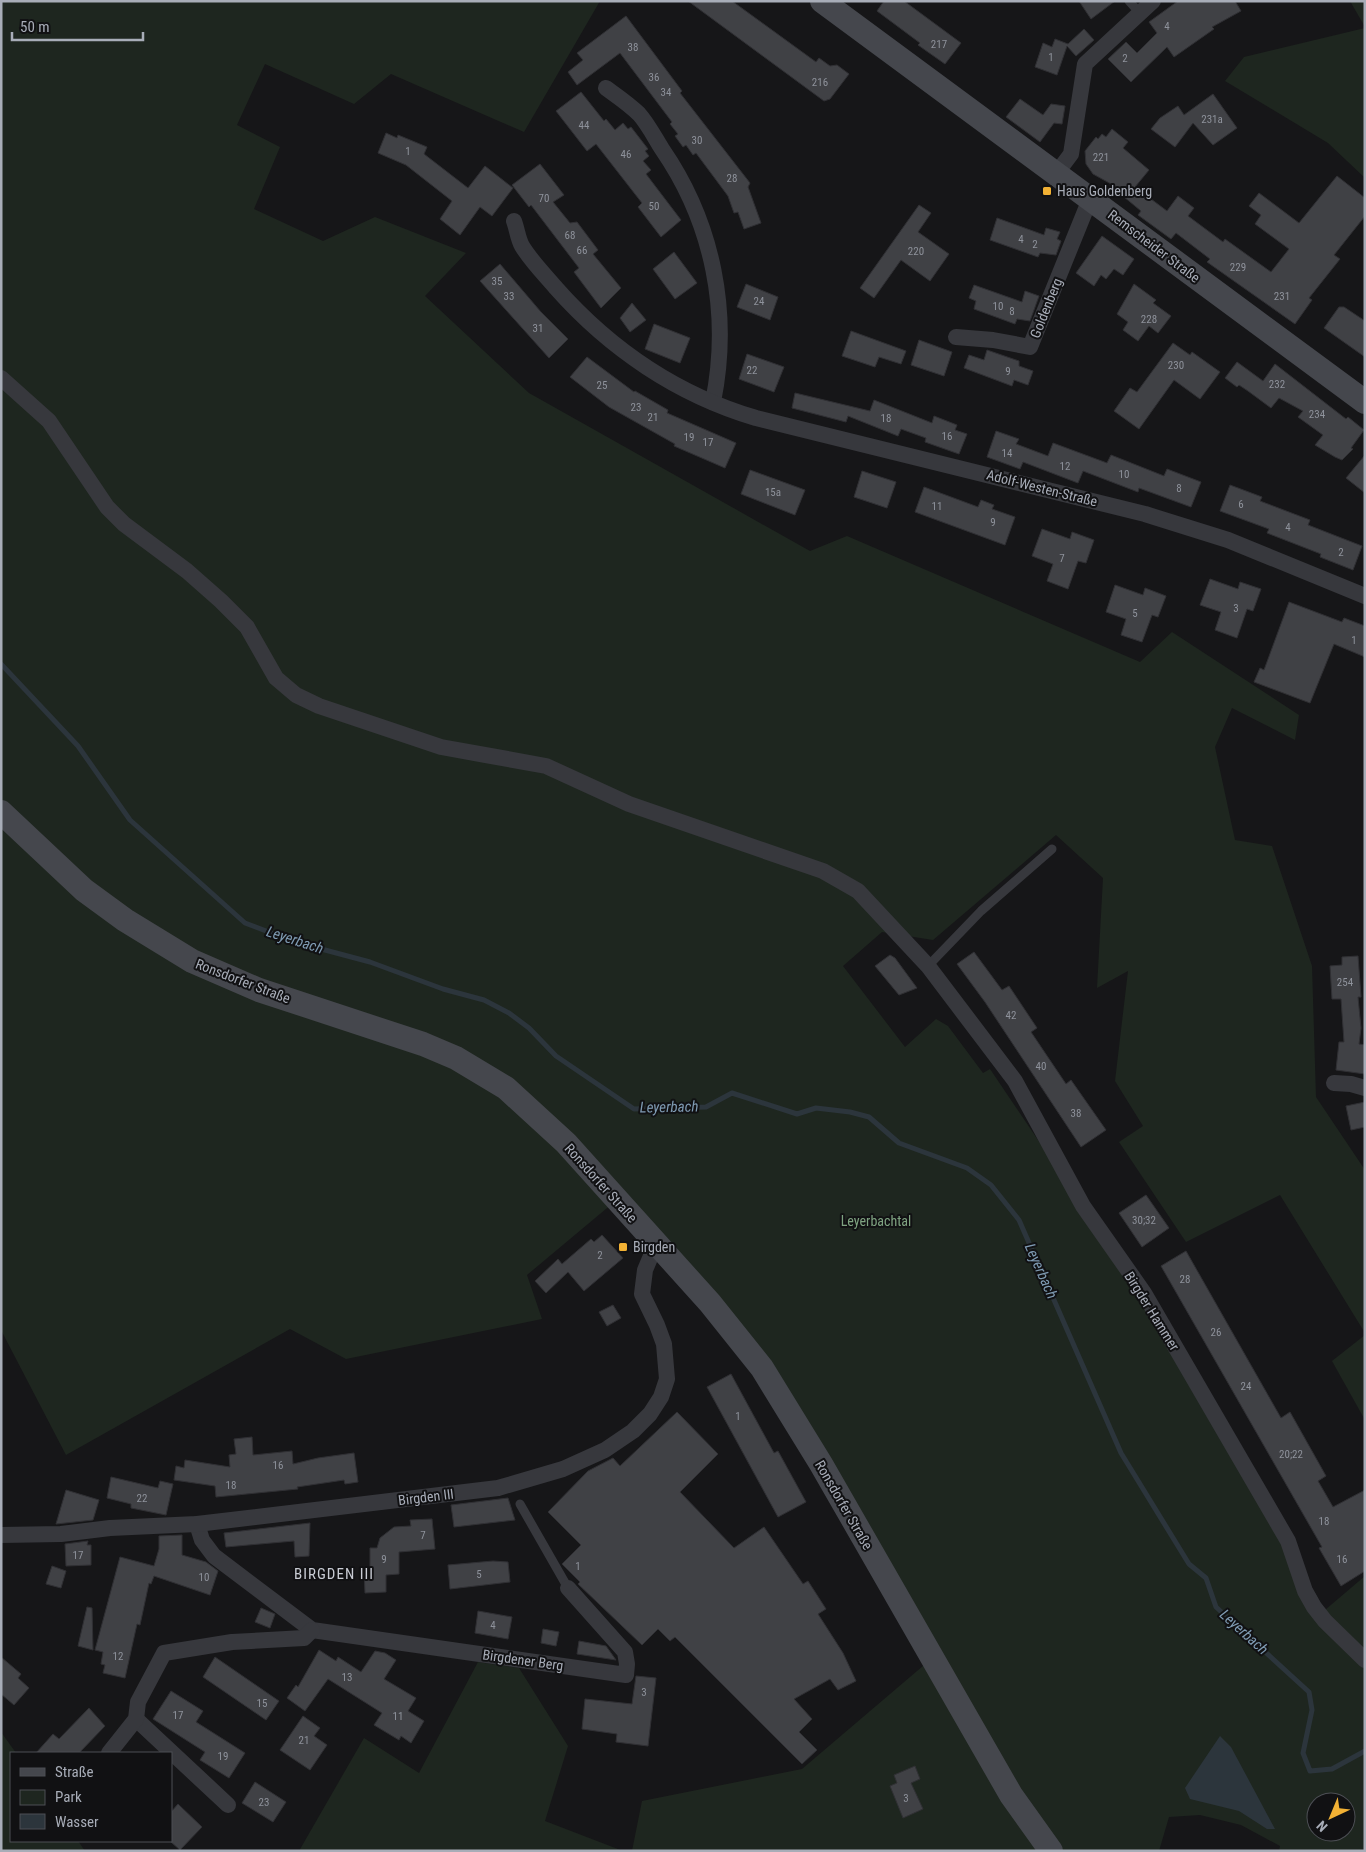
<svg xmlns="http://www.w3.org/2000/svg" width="1366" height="1852" font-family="'Roboto Condensed',sans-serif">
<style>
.green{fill:#1e261f;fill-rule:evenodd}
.water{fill:#2c353c}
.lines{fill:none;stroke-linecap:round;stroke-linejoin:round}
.stream{stroke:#2c353c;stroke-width:5}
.building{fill:#404145;stroke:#303034}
.lane{stroke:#37383d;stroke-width:9}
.street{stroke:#37383d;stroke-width:16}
.secondary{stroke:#45474d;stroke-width:24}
.poi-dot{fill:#f2b134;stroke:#111113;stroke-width:2}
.labels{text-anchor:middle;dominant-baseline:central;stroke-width:4;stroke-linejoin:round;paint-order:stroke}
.number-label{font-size:11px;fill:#8e929b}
.poi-label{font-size:14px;fill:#a8adb8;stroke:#111113;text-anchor:start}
.street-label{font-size:14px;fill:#a8adb8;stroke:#111113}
.park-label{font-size:14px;fill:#7fa381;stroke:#111113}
.water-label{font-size:15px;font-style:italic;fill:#7f9bb3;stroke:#111113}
.neighbourhood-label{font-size:15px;letter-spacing:1px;fill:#c9ccd4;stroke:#111113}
</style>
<rect width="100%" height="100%" fill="#161618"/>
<g class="green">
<path d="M 1,1 L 600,1 L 524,132 L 391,74 L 354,104 L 265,64 L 237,125 L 280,147 L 254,209 L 323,241 L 375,217 L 466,253 L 425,296 L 529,393 L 810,551 L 847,536 L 1140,662 L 1172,632 L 1299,715 L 1295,740 L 1232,708 L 1215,747 L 1235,840 L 1272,846 L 1312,966 L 1316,1097 L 1365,1170 L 1365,1333 L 1280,1195 L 1186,1242 L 1119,1142 L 1143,1126 L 1115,1081 L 1128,971 L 1097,988 L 1103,878 L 1056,835 L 933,940 L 882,932 L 843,966 L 905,1047 L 936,1019 L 948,1026 L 983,1073 L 990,1069 L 1128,1273 L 1325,1610 L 1365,1576 L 1365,1847 L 1362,1851 L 1279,1851 L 1280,1846 L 1241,1825 L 1200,1815 L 1169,1817 L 1159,1851 L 632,1851 L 642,1801 L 802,1769 L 937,1654 L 776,1375 L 625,1193 L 527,1275 L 542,1319 L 346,1359 L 290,1329 L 66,1455 L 1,1330 ZM 1316,1802 L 1346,1802 L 1346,1832 L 1316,1832 Z"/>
<polygon points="1350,1 1365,1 1365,27"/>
<polygon points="1365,28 1365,178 1328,143 1225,81 1244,57"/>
<polygon points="1365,1335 1365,1420 1332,1361"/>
<polygon points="478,1662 519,1668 568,1746 545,1821 623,1851 299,1851 364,1738 419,1773"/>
<polygon points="1,1732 16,1753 11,1753 11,1841 78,1841 85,1851 1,1851"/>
</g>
<polygon class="water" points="1220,1736 1231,1747 1275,1829 1267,1829 1239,1811 1190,1799 1185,1788"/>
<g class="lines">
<polyline class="stream" points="1,664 78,746 130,820 245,923 295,942 370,962 443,989 484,1000 509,1013 529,1028 556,1056 634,1109 706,1107 732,1093 797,1114 816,1108 850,1112 869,1117 899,1143 967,1168 991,1185 1019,1220 1121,1453 1189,1564 1206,1578 1216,1607 1309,1692 1312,1710 1303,1753 1310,1771 1332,1769 1365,1751"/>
</g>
<g class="building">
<polygon points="688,1 732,1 816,62 819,58 830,66 837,65 849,74 830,99 824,101"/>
<polygon points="884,1 904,1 961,43 945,64 918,45 920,43 877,11"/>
<polygon points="1079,1 1115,1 1091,19"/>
<polygon points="1178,1 1235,1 1241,11 1212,27 1214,29 1174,57 1167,47 1131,82 1108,59 1126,42 1137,53 1157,33 1149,22"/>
<polygon points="626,16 682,91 680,93 750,183 748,187 761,223 744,229 738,212 734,213 728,196 696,153 693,155 686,145 683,147 675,136 678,134 670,124 672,122 620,53 577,85 568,72 583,60 577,53"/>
<polygon points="1084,29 1094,40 1076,56 1067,46 1057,75 1035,67 1043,43 1052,47 1055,39 1068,44"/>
<polygon points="581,92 604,121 606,119 615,130 623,123 628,129 631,127 648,149 645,151 649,156 643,161 651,170 646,174 681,220 661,237 638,207 642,203 596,144 587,151 556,111"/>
<polygon points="1213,94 1237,128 1213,145 1193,123 1175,147 1151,129 1160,118 1178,106 1184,115"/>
<polygon points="1020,99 1043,115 1051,104 1065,106 1062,124 1054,123 1040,142 1006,117"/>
<polygon points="1112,129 1128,142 1123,148 1149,170 1135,187 1167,211 1178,196 1194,208 1188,216 1223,242 1225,239 1271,272 1289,249 1255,224 1261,215 1249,206 1259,193 1299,223 1337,176 1365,198 1365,216 1334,255 1340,259 1309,298 1312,300 1295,324 1207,262 1210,259 1176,233 1171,239 1138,215 1141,211 1111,186 1113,185 1093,174 1086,164 1085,151 1096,137 1098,139 1102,134 1106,137"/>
<polygon points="386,133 397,138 398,135 427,147 424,154 468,188 485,166 513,188 492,216 480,207 460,235 440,219 452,201 406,165 378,153"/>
<polygon points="540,164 564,195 553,202 570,223 577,222 598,250 593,254 621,288 601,308 574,272 579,268 531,205 529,207 512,185"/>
<polygon points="919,205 931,213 918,232 949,254 930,281 901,260 874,298 860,288"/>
<polygon points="997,218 1044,235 1046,228 1060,232 1057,239 1061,241 1056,255 1040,253 1038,257 990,240"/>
<polygon points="1102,236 1134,259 1123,275 1114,269 1106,279 1101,275 1094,286 1076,273"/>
<polygon points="674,252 697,283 675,299 653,269"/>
<polygon points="500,264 541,312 568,339 549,358 480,281"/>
<polygon points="746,284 778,297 770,320 737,307"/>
<polygon points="1134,284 1156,300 1153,303 1171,316 1158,333 1149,326 1138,341 1123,330 1128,322 1117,314"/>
<polygon points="974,285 1022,302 1025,291 1039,296 1030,321 1017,319 1015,324 974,309 976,301 969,298"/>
<polygon points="632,303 646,320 630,332 620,318"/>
<polygon points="1339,307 1344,307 1365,321 1365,357 1324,328"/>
<polygon points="654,324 690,338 680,363 645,349"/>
<polygon points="851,331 906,351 901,364 879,357 875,367 842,356"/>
<polygon points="919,340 952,352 944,376 911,365"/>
<polygon points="1173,343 1190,355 1192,352 1220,372 1200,399 1174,380 1139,429 1114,411 1130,388 1137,392"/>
<polygon points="987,350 1019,361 1019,366 1033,371 1028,385 1014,380 1012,386 964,368 969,355 984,360"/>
<polygon points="747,354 784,367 774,392 739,379"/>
<polygon points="587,357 634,392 635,391 668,410 667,413 736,443 725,468 674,446 675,444 609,407 570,377"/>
<polygon points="1237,362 1263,381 1275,364 1346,419 1348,417 1364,430 1351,448 1353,449 1342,460 1335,457 1315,445 1323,435 1298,417 1303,411 1279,398 1271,408 1248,391 1239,385 1237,387 1225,378"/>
<polygon points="795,393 870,411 874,400 932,423 934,416 957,425 955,430 967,434 959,454 925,442 926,438 901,429 898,436 848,416 846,422 792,408"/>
<polygon points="996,431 1019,439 1016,444 1048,456 1053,443 1107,463 1111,455 1164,476 1167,469 1201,482 1191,507 1139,488 1138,492 1083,471 1078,483 1023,462 1020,469 987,457"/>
<polygon points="1365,455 1365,493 1346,478"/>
<polygon points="750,470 805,490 795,515 741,494"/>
<polygon points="862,471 896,482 887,508 854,497"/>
<polygon points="1230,485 1262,497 1260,501 1310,520 1308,525 1362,546 1353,570 1320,557 1321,554 1267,533 1269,529 1220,511"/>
<polygon points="924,487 978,507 981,500 994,505 992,509 1015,517 1005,545 915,512"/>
<polygon points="1042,529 1070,539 1072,532 1094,540 1086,563 1078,561 1068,589 1047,581 1053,564 1032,556"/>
<polygon points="1210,579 1238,589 1240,582 1261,589 1253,611 1247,609 1237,638 1215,630 1221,612 1200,605"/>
<polygon points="1115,585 1143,595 1145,588 1166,596 1158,617 1152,615 1142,642 1121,635 1126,619 1106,612"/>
<polygon points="1289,602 1342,622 1344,618 1365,626 1365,657 1334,644 1310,703 1254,682 1260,668 1264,670"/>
<polygon points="974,952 1002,990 1009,986 1037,1028 1031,1032 1066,1084 1071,1080 1106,1130 1081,1147 985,1002 957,964"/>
<polygon points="890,955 895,958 917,988 899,995 875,966"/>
<polygon points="1358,956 1361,997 1358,997 1361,1028 1359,1044 1365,1045 1365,1074 1336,1070 1339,1042 1344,1042 1341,999 1332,999 1330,966 1342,965 1342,957"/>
<polygon points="1365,1102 1365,1127 1351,1130 1346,1106"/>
<polygon points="1146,1195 1169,1228 1142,1247 1119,1213"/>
<polygon points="602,1235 623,1258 584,1291 568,1272 546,1293 535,1281 558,1259 562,1264 591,1239 594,1242"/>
<polygon points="1186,1251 1281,1418 1290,1412 1326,1476 1318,1481 1333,1507 1365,1490 1365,1571 1341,1586 1319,1548 1322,1547 1161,1266"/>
<polygon points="613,1305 621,1318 607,1326 599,1312"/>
<polygon points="731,1374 774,1453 778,1451 806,1502 778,1517 707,1387"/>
<polygon points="677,1412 718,1454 680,1492 734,1548 764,1527 803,1584 808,1581 826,1609 818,1614 843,1653 856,1681 838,1690 830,1679 794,1699 812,1719 799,1732 817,1750 802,1764 675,1637 670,1641 658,1629 642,1645 578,1584 580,1582 562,1564 581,1545 548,1512 588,1471 613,1458 620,1466"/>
<polygon points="252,1437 253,1455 292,1451 293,1464 318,1458 354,1453 358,1482 345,1484 344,1480 297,1487 298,1489 216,1497 215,1486 174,1480 176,1466 184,1468 185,1460 230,1467 229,1455 236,1454 234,1439"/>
<polygon points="111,1477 158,1488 160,1481 173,1484 166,1515 131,1508 131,1504 107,1498"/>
<polygon points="66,1490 99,1500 93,1520 56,1524"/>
<polygon points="508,1498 515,1520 454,1527 451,1505"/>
<polygon points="432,1519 435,1549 399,1552 399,1574 386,1575 386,1592 365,1593 364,1569 370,1569 370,1548 377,1548 380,1538 394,1527 411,1526 410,1520"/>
<polygon points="310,1523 309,1556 295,1557 294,1541 226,1547 224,1533"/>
<polygon points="182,1535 182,1555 206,1562 218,1571 210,1595 154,1576 151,1584 149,1583 140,1625 137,1624 125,1678 103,1673 105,1665 101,1664 103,1652 95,1650 120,1557 154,1566 159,1549 159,1536"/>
<polygon points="88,1541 87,1545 91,1545 91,1565 66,1566 65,1544"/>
<polygon points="493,1561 508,1562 510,1582 450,1589 448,1565"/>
<polygon points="52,1566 66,1571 61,1588 46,1584"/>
<polygon points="87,1607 92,1608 93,1650 78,1646"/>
<polygon points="261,1608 275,1614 270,1628 255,1622"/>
<polygon points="478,1611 512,1617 508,1639 475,1633"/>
<polygon points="543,1629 559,1632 556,1646 541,1643"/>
<polygon points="579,1641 606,1646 616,1660 577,1654"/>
<polygon points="319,1650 336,1661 338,1657 361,1672 375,1651 385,1653 396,1660 384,1679 416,1698 408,1711 424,1721 411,1743 401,1736 399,1740 374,1725 382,1713 328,1679 305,1711 287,1698 296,1685 298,1687"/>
<polygon points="1,1657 21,1674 18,1678 29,1688 14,1705 1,1694"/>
<polygon points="215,1657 279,1701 266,1720 203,1677"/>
<polygon points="636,1676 656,1678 648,1746 616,1742 617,1734 582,1729 585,1699 632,1704"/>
<polygon points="171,1691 203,1711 196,1722 245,1753 229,1778 200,1760 205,1752 153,1719"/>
<polygon points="89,1708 105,1726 79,1753 36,1753 53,1734 59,1739"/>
<polygon points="303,1716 320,1728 314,1736 327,1745 310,1770 280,1750"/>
<polygon points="915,1766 920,1779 911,1783 923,1809 903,1818 890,1786 897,1783 894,1775"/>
<polygon points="255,1782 286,1802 273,1822 242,1803"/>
<polygon points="178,1804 202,1827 180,1850 171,1842 171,1812"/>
</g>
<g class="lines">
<g class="lane">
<polyline points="1129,1 1139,12"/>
<polyline points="928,966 981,911 1052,849"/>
<polyline points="520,1504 568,1588"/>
</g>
<g class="street">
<path d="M 606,88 C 617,96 629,104 639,114 C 648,124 655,138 662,149 C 713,223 731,313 713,402"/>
<polyline points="1056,174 1071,154 1085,64 1153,1"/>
<path d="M 514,221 C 517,229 518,239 522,246 C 531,261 545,275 556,288 C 610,349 678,395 756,418 L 1145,514 L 1228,540 L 1365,596"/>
<polyline points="956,337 993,340 1030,347 1090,199"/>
<polyline points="1,378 49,421 107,507 124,524 187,571 221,601 247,627 276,678 296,695 319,706 441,747 546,766 629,804 823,871 858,891 928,966 1015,1081 1083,1206 1144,1293 1288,1541 1305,1591 1314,1607 1325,1621 1365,1660"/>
<polyline points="1334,1083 1351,1084 1365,1088"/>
<polyline points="197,1524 202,1540 214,1556 312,1630 626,1675 627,1664 625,1652 568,1588"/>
<polyline points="1,1535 61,1534 110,1528 197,1524 498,1488 563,1469 605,1450 633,1431 650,1414 661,1397 667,1379 664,1344 657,1325 642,1294 645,1270 656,1244"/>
<polyline points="136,1719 228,1805"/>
<polyline points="109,1753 136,1719 138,1702 164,1653 232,1642 304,1638 312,1630"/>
</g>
<g class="secondary">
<polyline points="822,1 1365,402"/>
<polyline points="1,812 84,890 125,920 192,961 259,990 423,1044 456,1058 506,1088 566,1143 710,1303 762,1368 821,1464 1011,1795 1051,1851"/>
</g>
</g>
<g class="poi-dot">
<rect x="1042" y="186" width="10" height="10" rx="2.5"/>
<rect x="618" y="1242" width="10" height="10" rx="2.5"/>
</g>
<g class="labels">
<g class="number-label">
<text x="1167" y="26">4</text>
<text x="939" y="44">217</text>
<text x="633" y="47">38</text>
<text x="1051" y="57">1</text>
<text x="1125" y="58">2</text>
<text x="654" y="77">36</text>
<text x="820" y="82">216</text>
<text x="666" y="92">34</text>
<text x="1212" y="119">231a</text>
<text x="584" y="125">44</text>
<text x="697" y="140">30</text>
<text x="408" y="151">1</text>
<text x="626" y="154">46</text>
<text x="1101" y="157">221</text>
<text x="732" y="178">28</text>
<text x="544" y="198">70</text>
<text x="654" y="206">50</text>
<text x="570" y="235">68</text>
<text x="1021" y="239">4</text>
<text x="1035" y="244">2</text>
<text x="582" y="250">66</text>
<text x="916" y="251">220</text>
<text x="1238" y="267">229</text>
<text x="497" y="281">35</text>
<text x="509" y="296">33</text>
<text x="1282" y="296">231</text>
<text x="759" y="301">24</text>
<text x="998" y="306">10</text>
<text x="1012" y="311">8</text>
<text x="1149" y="319">228</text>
<text x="538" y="328">31</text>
<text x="1176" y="365">230</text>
<text x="752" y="370">22</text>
<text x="1008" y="371">9</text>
<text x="1277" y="384">232</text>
<text x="602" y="385">25</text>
<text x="636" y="407">23</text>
<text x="1317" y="414">234</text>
<text x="653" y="417">21</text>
<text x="886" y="418">18</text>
<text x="947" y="436">16</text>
<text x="689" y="437">19</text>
<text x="708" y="442">17</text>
<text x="1007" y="453">14</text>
<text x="1065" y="466">12</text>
<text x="1124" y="474">10</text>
<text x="1179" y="488">8</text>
<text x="773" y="492">15a</text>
<text x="1241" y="504">6</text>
<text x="937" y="506">11</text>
<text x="993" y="522">9</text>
<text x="1288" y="527">4</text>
<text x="1341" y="552">2</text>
<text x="1062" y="558">7</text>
<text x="1236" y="608">3</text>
<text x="1135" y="613">5</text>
<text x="1354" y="640">1</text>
<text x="1345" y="982">254</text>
<text x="1011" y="1015">42</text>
<text x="1041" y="1066">40</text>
<text x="1076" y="1113">38</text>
<text x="1144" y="1220">30;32</text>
<text x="600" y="1255">2</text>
<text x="1185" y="1279">28</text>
<text x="1216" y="1332">26</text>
<text x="1246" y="1386">24</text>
<text x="738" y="1416">1</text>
<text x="1291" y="1454">20;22</text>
<text x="278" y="1465">16</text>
<text x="231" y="1485">18</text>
<text x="142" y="1498">22</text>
<text x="1324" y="1521">18</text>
<text x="423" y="1535">7</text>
<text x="78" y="1555">17</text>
<text x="384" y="1559">9</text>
<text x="1342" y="1559">16</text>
<text x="578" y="1566">1</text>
<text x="479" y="1574">5</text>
<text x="204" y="1577">10</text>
<text x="493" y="1625">4</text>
<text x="118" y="1656">12</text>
<text x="347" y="1677">13</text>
<text x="644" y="1692">3</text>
<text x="262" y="1703">15</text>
<text x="178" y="1715">17</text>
<text x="398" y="1716">11</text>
<text x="304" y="1740">21</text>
<text x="223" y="1756">19</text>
<text x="906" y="1798">3</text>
<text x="264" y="1802">23</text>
</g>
<g class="poi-label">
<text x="1057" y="191">Haus Goldenberg</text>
<text x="633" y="1247">Birgden</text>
</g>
<g class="street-label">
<text transform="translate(1154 246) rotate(37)">Remscheider Straße</text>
<text transform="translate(1046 308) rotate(-68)">Goldenberg</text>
<text transform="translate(1042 488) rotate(14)">Adolf-Westen-Straße</text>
<text transform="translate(243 981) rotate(21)">Ronsdorfer Straße</text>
<text transform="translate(601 1183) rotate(48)">Ronsdorfer Straße</text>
<text transform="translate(1152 1311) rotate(58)">Birgder Hammer</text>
<text transform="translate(426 1497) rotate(-7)">Birgden III</text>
<text transform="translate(844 1505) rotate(60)">Ronsdorfer Straße</text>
<text transform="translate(523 1660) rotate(8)">Birgdener Berg</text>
</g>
<g class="park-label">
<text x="876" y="1221">Leyerbachtal</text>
</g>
<g class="water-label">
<text transform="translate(295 940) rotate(18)">Leyerbach</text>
<text transform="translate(669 1107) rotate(-1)">Leyerbach</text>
<text transform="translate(1041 1271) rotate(66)">Leyerbach</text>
<text transform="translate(1244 1632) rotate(42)">Leyerbach</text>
</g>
<g class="neighbourhood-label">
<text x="334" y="1574">BIRGDEN III</text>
</g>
</g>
<rect width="1366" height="1852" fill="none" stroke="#a8adb8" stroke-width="5"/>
<rect x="10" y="1752" width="162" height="90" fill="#111113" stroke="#4d4f55"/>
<rect x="20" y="1768" width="25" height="8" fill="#45474d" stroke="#4d4f55"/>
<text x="55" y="1777" font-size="15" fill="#a8adb8">Straße</text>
<rect x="20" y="1790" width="25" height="15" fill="#1e261f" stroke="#4d4f55"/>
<text x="55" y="1802" font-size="15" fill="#a8adb8">Park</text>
<rect x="20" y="1814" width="25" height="15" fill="#2c353c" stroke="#4d4f55"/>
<text x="55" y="1827" font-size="15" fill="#a8adb8">Wasser</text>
<g transform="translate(1331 1817) rotate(224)"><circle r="24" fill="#111113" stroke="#4d4f55"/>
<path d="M0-4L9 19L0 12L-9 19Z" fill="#f2b134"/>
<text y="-8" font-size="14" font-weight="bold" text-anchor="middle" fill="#a8adb8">N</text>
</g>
<path d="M12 32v8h131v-8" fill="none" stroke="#a8adb8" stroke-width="2.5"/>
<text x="20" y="32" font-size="15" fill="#a8adb8" stroke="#111113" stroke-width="4" paint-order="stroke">50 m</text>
</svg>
